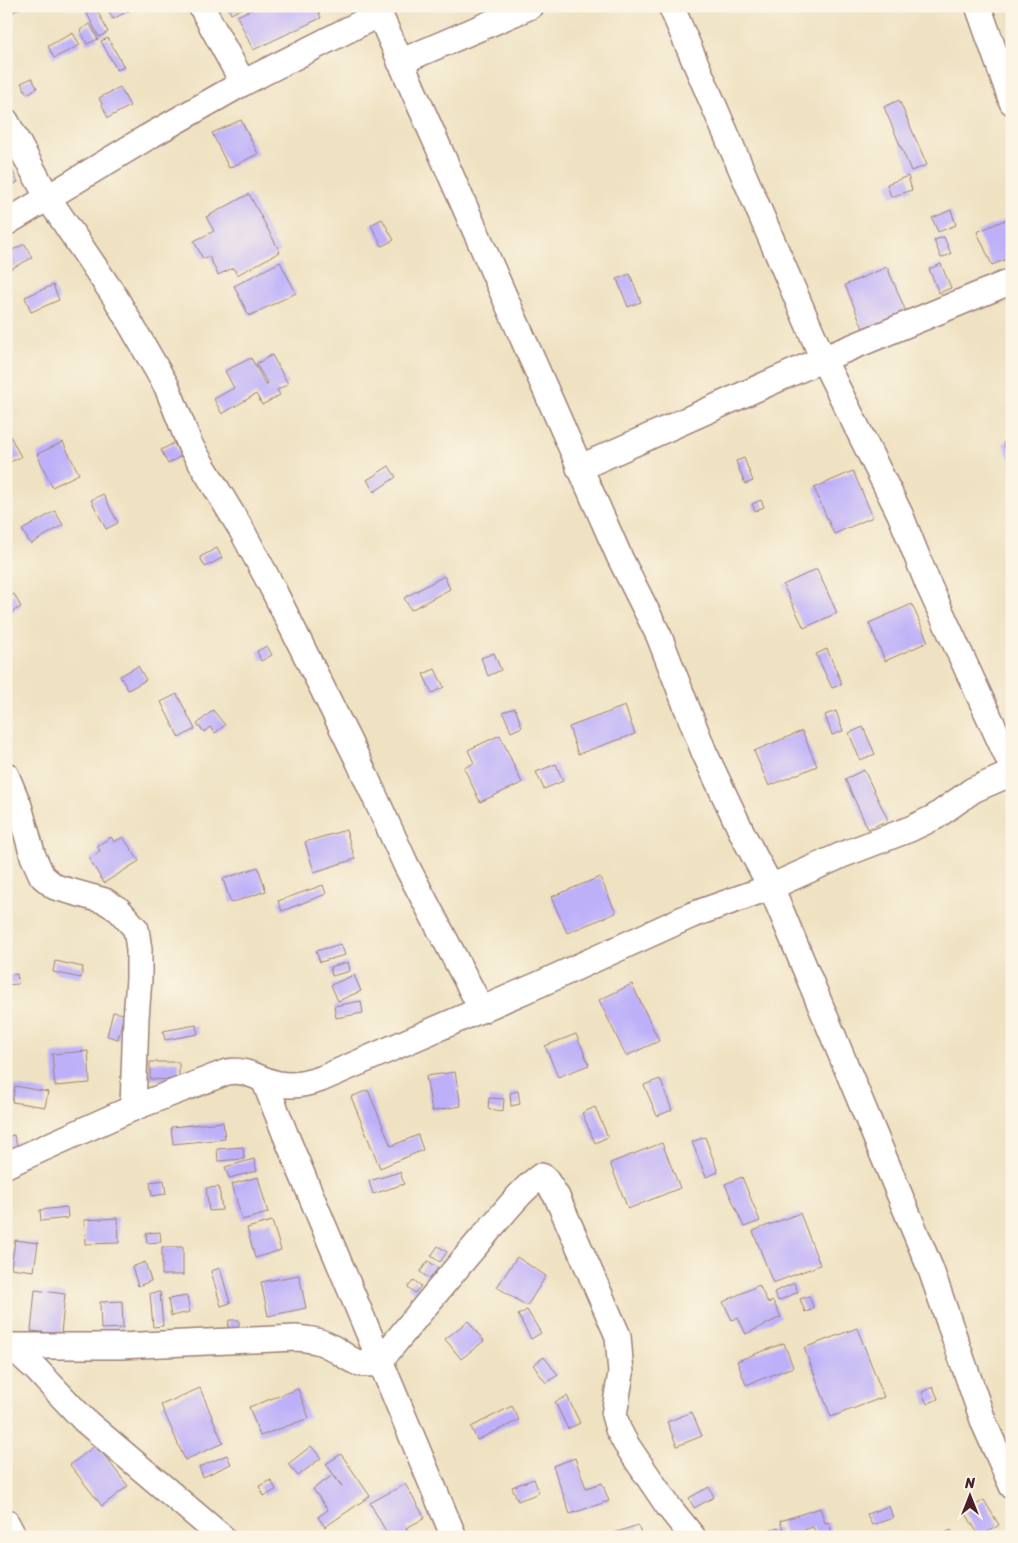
<svg xmlns="http://www.w3.org/2000/svg" width="1018" height="1543" font-family="Sriracha,sans-serif">
<style>
.building{fill:#bdb0f9}
.lines{fill:none;stroke-linecap:round;stroke-linejoin:round}
.street-casing{stroke:#9c8076;stroke-width:28}
.street{stroke:#fff;stroke-width:25}
</style>
<rect width="100%" height="100%" fill="#fcf5e5"/>
<filter id="ink" filterUnits="userSpaceOnUse"><feTurbulence type="fractalNoise" baseFrequency=".02" numOctaves="2"/><feDisplacementMap in="SourceGraphic" scale="10" xChannelSelector="R" yChannelSelector="G"/><feConvolveMatrix kernelMatrix="1 2 1 2 8 2 1 2 1" color-interpolation-filters="sRGB"/></filter>
<filter id="wash" filterUnits="userSpaceOnUse"><feTurbulence type="fractalNoise" baseFrequency=".0096" numOctaves="4" result="noise"/><feDisplacementMap in="SourceGraphic" scale="20" xChannelSelector="R" yChannelSelector="G"/><feGaussianBlur stdDeviation="1.12" result="paint"/><feColorMatrix in="noise" values="0 0 0 0 0 0 0 0 0 0 0 0 0 0 0 0 0 1.4 0 .05"/><feComposite in="paint" operator="in"/></filter>
<g filter="url(#wash)">
<rect width="100%" height="100%" fill="#efe2c2"/>
<g id="blocks">
<g class="building">
<polygon points="6,6 24,6 6,16"/>
<polygon points="83,6 95,6 108,32 99,37"/>
<polygon points="106,6 138,6 113,19"/>
<polygon points="227,6 247,6 231,14"/>
<polygon points="259,6 316,6 321,18 253,50 237,16"/>
<polygon points="834,6 853,6 837,12"/>
<polygon points="90,24 98,39 87,44 80,30"/>
<polygon points="73,33 80,45 54,58 48,46"/>
<polygon points="108,38 124,67 117,70 101,41"/>
<polygon points="32,78 37,88 27,94 21,83"/>
<polygon points="120,87 130,106 108,118 99,98"/>
<polygon points="899,100 927,165 911,171 884,107"/>
<polygon points="241,120 258,154 229,168 212,133"/>
<polygon points="6,159 18,182 6,188"/>
<polygon points="908,176 912,190 891,197 887,184"/>
<polygon points="249,194 280,252 237,275 233,268 218,275 209,256 203,259 194,241 214,231 206,217"/>
<polygon points="951,210 956,225 938,232 932,218"/>
<polygon points="1012,217 1012,257 992,265 977,232"/>
<polygon points="382,219 394,240 382,246 371,225"/>
<polygon points="944,237 951,254 941,258 934,240"/>
<polygon points="25,244 32,258 6,271 6,253"/>
<polygon points="280,262 296,293 249,316 234,286"/>
<polygon points="941,264 951,288 939,293 929,269"/>
<polygon points="887,267 907,314 865,333 845,285"/>
<polygon points="630,274 641,302 628,307 617,279"/>
<polygon points="53,285 59,300 31,312 25,297"/>
<polygon points="272,355 288,384 277,390 280,395 262,405 256,394 222,414 214,399 234,388 225,371 251,358 266,385 268,384 256,364"/>
<polygon points="6,428 21,457 6,464"/>
<polygon points="1012,439 1012,464 1003,443"/>
<polygon points="63,442 79,474 52,487 37,454"/>
<polygon points="174,443 181,456 168,464 161,450"/>
<polygon points="744,458 753,481 745,484 736,461"/>
<polygon points="389,466 396,477 374,492 367,480"/>
<polygon points="853,471 873,517 834,534 814,488"/>
<polygon points="103,494 118,523 106,529 91,500"/>
<polygon points="761,500 764,507 755,511 752,504"/>
<polygon points="55,511 63,525 31,544 22,530"/>
<polygon points="217,548 222,558 205,567 200,557"/>
<polygon points="817,569 837,613 804,628 783,585"/>
<polygon points="444,576 450,589 411,610 404,598"/>
<polygon points="14,594 21,607 6,615 6,598"/>
<polygon points="912,604 928,642 885,661 869,623"/>
<polygon points="267,646 272,655 261,661 257,651"/>
<polygon points="827,649 842,684 832,688 816,654"/>
<polygon points="494,653 501,670 488,676 481,658"/>
<polygon points="138,666 146,680 128,690 120,676"/>
<polygon points="435,669 444,687 432,693 423,674"/>
<polygon points="177,694 195,729 179,738 161,702"/>
<polygon points="625,706 635,734 578,754 569,727"/>
<polygon points="515,708 522,727 511,732 503,712"/>
<polygon points="213,710 225,725 215,733 210,727 204,732 197,724"/>
<polygon points="836,711 843,731 832,735 825,715"/>
<polygon points="863,727 875,754 860,760 849,733"/>
<polygon points="802,731 817,766 769,786 754,751"/>
<polygon points="500,735 522,783 480,802 464,768 474,763 468,750"/>
<polygon points="556,764 563,781 544,789 536,772"/>
<polygon points="864,770 888,820 868,829 845,779"/>
<polygon points="346,830 355,859 314,872 305,842"/>
<polygon points="111,837 114,842 123,837 139,861 104,883 89,859 100,851 97,846"/>
<polygon points="258,867 266,891 231,903 223,879"/>
<polygon points="600,877 616,913 567,933 551,897"/>
<polygon points="323,885 326,894 282,911 278,901"/>
<polygon points="341,944 345,955 320,962 316,951"/>
<polygon points="55,961 83,967 81,978 53,972"/>
<polygon points="348,962 350,971 332,976 330,967"/>
<polygon points="17,974 18,984 6,985 6,975"/>
<polygon points="354,975 361,991 338,1001 331,985"/>
<polygon points="632,984 659,1041 626,1056 599,1000"/>
<polygon points="361,1001 363,1013 336,1018 334,1006"/>
<polygon points="113,1012 124,1014 118,1039 107,1036"/>
<polygon points="196,1025 198,1034 165,1040 163,1031"/>
<polygon points="576,1034 589,1065 558,1077 545,1046"/>
<polygon points="88,1051 90,1083 55,1086 52,1054"/>
<polygon points="150,1062 179,1062 179,1080 150,1079"/>
<polygon points="455,1072 461,1106 432,1111 426,1076"/>
<polygon points="660,1079 672,1110 657,1116 644,1085"/>
<polygon points="15,1086 48,1092 45,1107 12,1102"/>
<polygon points="368,1090 391,1146 418,1135 423,1150 380,1168 351,1097"/>
<polygon points="518,1091 520,1104 511,1106 510,1093"/>
<polygon points="489,1098 504,1099 503,1111 488,1109"/>
<polygon points="595,1107 608,1137 595,1143 582,1113"/>
<polygon points="223,1122 225,1139 173,1144 171,1127"/>
<polygon points="14,1135 18,1150 6,1154 6,1137"/>
<polygon points="705,1137 718,1172 706,1177 692,1142"/>
<polygon points="662,1143 680,1188 628,1209 610,1163"/>
<polygon points="243,1147 244,1159 218,1161 217,1149"/>
<polygon points="254,1159 257,1171 229,1178 225,1167"/>
<polygon points="400,1172 404,1184 373,1194 369,1181"/>
<polygon points="258,1177 268,1213 242,1220 232,1184"/>
<polygon points="742,1177 760,1221 744,1227 725,1184"/>
<polygon points="164,1180 166,1194 152,1196 150,1182"/>
<polygon points="219,1187 222,1210 209,1211 206,1188"/>
<polygon points="67,1207 68,1218 41,1221 40,1210"/>
<polygon points="800,1213 820,1265 773,1283 753,1231"/>
<polygon points="118,1218 119,1243 85,1244 84,1220"/>
<polygon points="272,1221 281,1250 255,1258 247,1228"/>
<polygon points="160,1232 161,1242 147,1243 146,1233"/>
<polygon points="15,1240 38,1243 34,1271 11,1268"/>
<polygon points="438,1246 447,1252 440,1262 431,1256"/>
<rect x="162" y="1247" width="21" height="28"/>
<polygon points="517,1257 546,1276 527,1306 497,1287"/>
<polygon points="428,1261 438,1268 430,1279 420,1272"/>
<polygon points="145,1262 151,1281 138,1286 132,1267"/>
<polygon points="220,1268 230,1303 221,1306 211,1271"/>
<polygon points="299,1275 306,1308 268,1316 261,1282"/>
<polygon points="414,1280 421,1286 415,1293 408,1287"/>
<polygon points="794,1283 798,1292 778,1301 774,1292"/>
<polygon points="759,1285 768,1303 773,1301 781,1317 746,1334 738,1318 732,1320 723,1302"/>
<polygon points="35,1290 65,1294 61,1334 31,1331"/>
<polygon points="160,1292 163,1326 153,1327 150,1293"/>
<polygon points="187,1296 190,1312 171,1316 168,1299"/>
<polygon points="809,1296 814,1309 805,1312 800,1299"/>
<polygon points="122,1301 123,1328 101,1329 100,1302"/>
<polygon points="527,1310 541,1333 531,1339 518,1315"/>
<polygon points="229,1320 239,1320 239,1329 228,1329"/>
<polygon points="468,1321 484,1341 461,1359 445,1339"/>
<polygon points="857,1328 884,1397 831,1417 804,1348"/>
<polygon points="784,1343 793,1367 746,1385 737,1361"/>
<polygon points="544,1357 558,1375 546,1383 533,1365"/>
<polygon points="933,1387 938,1399 927,1404 922,1392"/>
<polygon points="200,1388 223,1443 185,1460 161,1405"/>
<polygon points="298,1389 309,1418 260,1436 249,1407"/>
<polygon points="567,1396 580,1423 568,1429 555,1402"/>
<polygon points="512,1406 519,1420 477,1440 471,1427"/>
<polygon points="692,1412 702,1436 677,1446 667,1422"/>
<polygon points="96,1445 128,1486 102,1506 70,1465"/>
<polygon points="311,1446 321,1458 298,1476 288,1464"/>
<polygon points="341,1454 370,1496 325,1527 318,1517 328,1510 313,1489 333,1475 342,1486 326,1464"/>
<polygon points="227,1455 231,1464 203,1477 199,1467"/>
<polygon points="575,1458 586,1488 602,1483 609,1501 570,1514 553,1466"/>
<polygon points="534,1479 539,1493 518,1501 512,1487"/>
<polygon points="271,1480 276,1490 264,1496 259,1486"/>
<polygon points="405,1484 425,1518 406,1528 410,1535 406,1537 389,1537 370,1503"/>
<polygon points="709,1487 714,1497 694,1508 689,1498"/>
<polygon points="984,1500 999,1525 980,1537 965,1512"/>
<polygon points="889,1506 893,1518 872,1525 867,1514"/>
<polygon points="820,1508 825,1523 828,1522 834,1537 817,1537 813,1527 785,1536 780,1521"/>
<polygon points="638,1525 642,1537 615,1537 614,1533"/>
<polygon points="778,1528 780,1537 757,1537 756,1535"/>
<polygon points="951,1530 954,1537 941,1537 940,1535"/>
</g>
</g>
</g>
<g filter="url(#ink)">
<use href="#blocks" fill-opacity="0" stroke="#9c8076" stroke-width="1"/>
<g class="lines">
<g class="street-casing">
<g id="street">
<polyline points="201,6 243,83"/>
<polyline points="376,6 620,558 659,636 704,752 744,837 771,887 931,1270 984,1423 1012,1486"/>
<polyline points="671,6 823,359 900,514 928,584 1012,767"/>
<polyline points="978,6 1012,102"/>
<polyline points="400,62 531,6"/>
<polyline points="6,121 48,198 115,297 167,387 190,445 241,529 271,585 359,762 406,865 482,1010"/>
<polyline points="6,223 146,138 243,83 379,14"/>
<polyline points="579,468 823,359 1012,281"/>
<polyline points="6,775 19,806 33,856 42,876 55,887 105,901 119,910 136,929 139,949 139,979 136,1018 133,1108"/>
<polyline points="264,1080 286,1136 454,1537"/>
<path d="M 6,1165 L 133,1108 L 227,1072 C 246,1068 261,1081 279,1084 C 294,1087 308,1083 321,1079 L 540,984 L 692,915 L 771,887 L 842,855 L 910,829 L 935,817 L 973,790 L 1012,773"/>
<polyline points="6,1344 11,1346 35,1368 84,1420 222,1537"/>
<path d="M 11,1346 L 119,1346 L 296,1338 C 306,1339 318,1340 327,1345 C 347,1354 356,1371 380,1361 C 416,1317 451,1274 488,1231 C 505,1212 521,1190 541,1176 L 544,1177 L 557,1197 L 618,1336 L 621,1373 L 614,1415 L 618,1429 L 626,1444 L 668,1506 L 693,1537"/>
<polyline points="6,1522 14,1537"/>
</g>
</g>
<use href="#street" class="street"/>
</g>
</g>
<rect width="1018" height="1543" fill="none" stroke="#fcf5e5" stroke-width="25"/>
<g transform="translate(970 1496)" stroke="#fcf5e5" stroke-width="4" paint-order="stroke">
<path d="M0-4L9 19L0 12L-9 19Z" fill="#4a1f2b"/>
<text y="-8" font-size="14" font-weight="bold" text-anchor="middle" fill="#4a1f2b">N</text>
</g>
</svg>
